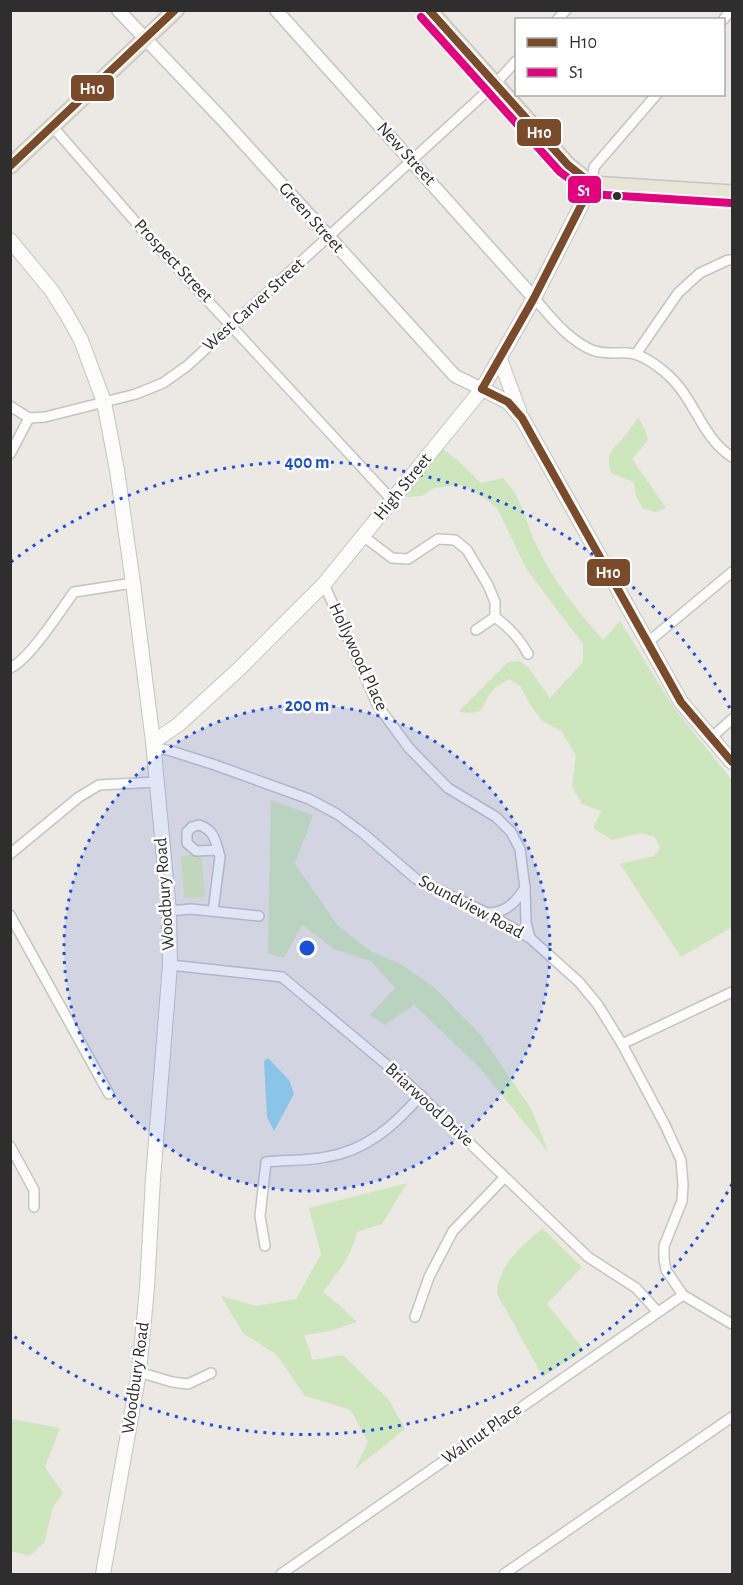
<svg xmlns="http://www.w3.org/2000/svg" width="743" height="1585" font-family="'Alegreya Sans',sans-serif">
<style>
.green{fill:#cee6be}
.pitch{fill:#d9eabb}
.water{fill:#99d6ec}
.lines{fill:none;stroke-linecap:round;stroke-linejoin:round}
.minor-casing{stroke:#c5c4c5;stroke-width:12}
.tertiary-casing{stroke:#c5c4c5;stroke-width:15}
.secondary-casing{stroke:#c5c4c5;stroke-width:16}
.primary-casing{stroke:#c6c5c4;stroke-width:18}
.minor{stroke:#fcfcfb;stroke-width:9}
.tertiary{stroke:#fcfcfb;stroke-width:12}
.secondary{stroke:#fcfcfb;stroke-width:14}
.primary{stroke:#e8e4d6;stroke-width:15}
.bus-1-casing{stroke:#fff;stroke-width:12}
.bus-2-casing{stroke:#fff;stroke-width:12}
.bus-1{stroke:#7a4b2a;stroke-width:8}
.bus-2{stroke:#e5007d;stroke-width:8}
.ring{fill:none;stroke:#1d4ed8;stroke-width:3;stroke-dasharray:3 6}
.bus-dot{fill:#2e2e2e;stroke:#fff;stroke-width:2}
.labels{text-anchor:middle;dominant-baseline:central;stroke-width:5;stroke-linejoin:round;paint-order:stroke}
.street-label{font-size:18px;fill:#2e2e2e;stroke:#fff}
.centre{fill:#1d4ed8;stroke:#fff;stroke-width:3}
.ring-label{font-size:18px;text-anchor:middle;font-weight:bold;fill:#1d4ed8;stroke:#fff;stroke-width:5;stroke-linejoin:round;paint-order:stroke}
.line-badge{stroke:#fff;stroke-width:2}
.badge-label{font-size:16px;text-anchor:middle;font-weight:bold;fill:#fff}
</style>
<rect width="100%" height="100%" fill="#ece8e4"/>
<g class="green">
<path d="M 638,417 L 645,430 L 648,440 L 632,459 L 666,508 L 655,512 L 642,508 L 636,495 L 634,482 L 611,473 C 606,454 610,451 623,438 C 629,432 633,424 638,417 Z"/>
<path d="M 443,449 L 456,459 L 481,483 L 503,478 C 522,498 524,516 534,540 C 551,578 576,609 603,640 L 620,621 L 674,708 L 732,780 L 732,927 L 681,957 L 620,864 L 654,856 L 660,848 L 655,837 L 641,833 L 612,840 L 593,828 L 601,811 L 582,804 L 572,787 L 576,755 L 561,731 L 542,721 L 531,706 L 520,686 L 509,679 C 503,683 496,686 492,691 C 479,710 486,715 458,712 L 508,662 L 520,661 L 528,667 L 550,698 L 583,662 L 583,644 L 527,570 L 497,508 L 480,495 L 461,485 L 434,488 L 422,496 L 406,497 L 409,487 Z"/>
<polygon points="271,800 313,815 295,864 339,927 372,952 401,964 436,989 480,1034 532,1110 548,1152 480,1068 414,1005 385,1025 370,1015 395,988 372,962 334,949 302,925 284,958 268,953"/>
<path d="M 407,1183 L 382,1224 L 357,1232 C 352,1255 337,1273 323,1292 L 338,1304 L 357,1322 L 330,1331 L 304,1335 L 313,1360 L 343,1355 L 389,1400 L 405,1429 L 355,1469 L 368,1442 L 351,1410 L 305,1396 L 277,1355 L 243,1333 L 221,1296 L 256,1306 L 296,1299 L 321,1254 L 309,1208 Z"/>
<path d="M 542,1228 L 582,1267 L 547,1304 L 584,1350 L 543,1377 L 497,1294 C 498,1264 522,1247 542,1228 Z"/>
<polygon points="11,1419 60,1428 45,1467 63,1493 53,1507 44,1543 29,1556 11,1551"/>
</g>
<polygon class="pitch" points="201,854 205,897 184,898 181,856"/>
<polygon class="water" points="268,1058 289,1080 294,1094 274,1131 267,1117 264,1061"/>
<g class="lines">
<g class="minor-casing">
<g id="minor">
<polyline points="557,20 566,10"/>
<polyline points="723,20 731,10"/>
<polyline points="53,127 146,234 392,500"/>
<polyline points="592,184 594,167 657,94"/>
<path d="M 534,298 C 552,318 567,339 592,350 C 604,355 616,352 628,353 C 642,354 658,366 668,375 C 695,399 701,437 732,457"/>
<polyline points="636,354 678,293 700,273 728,260 732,260"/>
<polyline points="10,406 29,418"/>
<polyline points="29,418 45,417 136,394 163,383 187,366 495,84 516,61"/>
<polyline points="10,454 29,418"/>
<polyline points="363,536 392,558 408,559 438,539 455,540 467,550 488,585 495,602 495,617"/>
<polyline points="324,584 378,706 409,748 448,788 496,817 511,832 520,849 525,888 526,923 530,938"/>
<path d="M 495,617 C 510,628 519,638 528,654"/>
<polyline points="476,630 495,617"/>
<polyline points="647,643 732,572"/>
<path d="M 10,668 C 29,660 61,610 74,592 L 133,583"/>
<polyline points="711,738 732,719"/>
<polyline points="153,748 168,750 215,765 309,799 337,814 364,834 416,879 487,913 530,938 579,982 598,1005 622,1044 665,1125 681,1160 683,1185 682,1201 664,1246 664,1259 666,1270 683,1295 732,1324"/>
<path d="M 199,825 C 212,829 215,838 218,850 L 196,851 L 187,843 L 187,832 L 192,827 Z"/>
<polyline points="10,854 79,797 99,785 156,782"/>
<polyline points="169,911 191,909 259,916"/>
<polyline points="213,911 220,857 218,850"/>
<path d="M 488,913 C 507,912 515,903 525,888"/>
<polyline points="10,915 109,1094"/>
<polyline points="170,965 282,977 400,1076 588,1257 636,1288 657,1311"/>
<polyline points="622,1044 732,992"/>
<polyline points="10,1146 34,1190 34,1207"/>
<path d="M 265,1246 L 260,1216 L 266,1162 C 286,1160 307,1161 326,1157 C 366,1151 395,1125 421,1095"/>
<polyline points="415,1317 429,1277 453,1231 504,1178"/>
<polyline points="139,1372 172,1382 188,1384 211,1373"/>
<polyline points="281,1574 683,1295"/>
<polyline points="504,1574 732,1417"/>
</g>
</g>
<g class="tertiary-casing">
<g id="tertiary">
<polyline points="118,10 223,120 455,376 482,389"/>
<polyline points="276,10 534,298"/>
</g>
</g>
<g class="secondary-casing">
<g id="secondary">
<polyline points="10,240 52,291 67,315 81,340 104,402 117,470 133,583 153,742 169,911 170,965 153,1179 147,1288 139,1372 103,1574"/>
<polyline points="500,359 519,411"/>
<polyline points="482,389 508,402 522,418 681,702 732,762"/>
<polyline points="153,742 178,725 238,670 324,584 482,389 534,298 592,184"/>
</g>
</g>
<g class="primary-casing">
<g id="primary">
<polyline points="429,10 568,165 592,184 732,193"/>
<polyline points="10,166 176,10"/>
</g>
</g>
<use href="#minor" class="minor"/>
<use href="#tertiary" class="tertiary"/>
<use href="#secondary" class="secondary"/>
<use href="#primary" class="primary"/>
<g class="bus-1-casing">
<g id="bus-1">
<polyline points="429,10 568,165 592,184"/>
<polyline points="10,166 175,10"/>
<polyline points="482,389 508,402 522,418 681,702 732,762"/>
<polyline points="482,389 534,298 592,184"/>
</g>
</g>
<g class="bus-2-casing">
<polyline id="bus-2" points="421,17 560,172 590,194 731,203"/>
</g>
<use href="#bus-1" class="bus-1"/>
<use href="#bus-2" class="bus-2"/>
</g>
<circle cx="307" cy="948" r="243" fill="#1d4ed8" fill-opacity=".12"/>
<g class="ring">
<circle cx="307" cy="948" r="243"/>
<path d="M732 1184A486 486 0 0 1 11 1334M11 562A486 486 0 0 1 732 712"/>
</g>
<circle class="bus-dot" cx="617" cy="196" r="5"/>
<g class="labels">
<g class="street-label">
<text transform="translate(406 154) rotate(48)">New Street</text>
<text transform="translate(311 218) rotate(48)">Green Street</text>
<text transform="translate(173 261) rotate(47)">Prospect Street</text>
<text transform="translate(254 305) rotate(-42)">West Carver Street</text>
<text transform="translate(403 487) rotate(-51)">High Street</text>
<text transform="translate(358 657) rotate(65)">Hollywood Place</text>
<text transform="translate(165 894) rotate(-94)">Woodbury Road</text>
<text transform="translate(471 907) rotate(28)">Soundview Road</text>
<text transform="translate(429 1105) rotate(43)">Briarwood Drive</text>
<text transform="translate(136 1378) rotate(-82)">Woodbury Road</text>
<text transform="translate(482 1434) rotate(-35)">Walnut Place</text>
</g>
</g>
<circle cx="307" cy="948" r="9" class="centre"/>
<g class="ring-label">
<text x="307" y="468">400 m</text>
<text x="307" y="711">200 m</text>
</g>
<g class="line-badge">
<rect x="70" y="74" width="45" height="28" rx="6" fill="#7a4b2a"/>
<rect x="516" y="118" width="46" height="29" rx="6" fill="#7a4b2a"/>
<rect x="567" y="175" width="35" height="29" rx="6" fill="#e5007d"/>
<rect x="586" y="558" width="45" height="29" rx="6" fill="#7a4b2a"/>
</g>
<g class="badge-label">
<text x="92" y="94">H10</text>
<text x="539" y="138">H10</text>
<text x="584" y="196">S1</text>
<text x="608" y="578">H10</text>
</g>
<rect width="743" height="1585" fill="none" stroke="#2e2e2e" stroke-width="24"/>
<rect x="515" y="18" width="210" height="78" fill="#ffffff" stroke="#ababab" stroke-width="1.5"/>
<rect x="527" y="38" width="30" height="9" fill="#7a4b2a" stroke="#ababab" stroke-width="1.5"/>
<text x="569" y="48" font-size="18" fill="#2e2e2e">H10</text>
<rect x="527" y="68" width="30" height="9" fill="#e5007d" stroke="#ababab" stroke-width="1.5"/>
<text x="569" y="78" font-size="18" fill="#2e2e2e">S1</text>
</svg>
